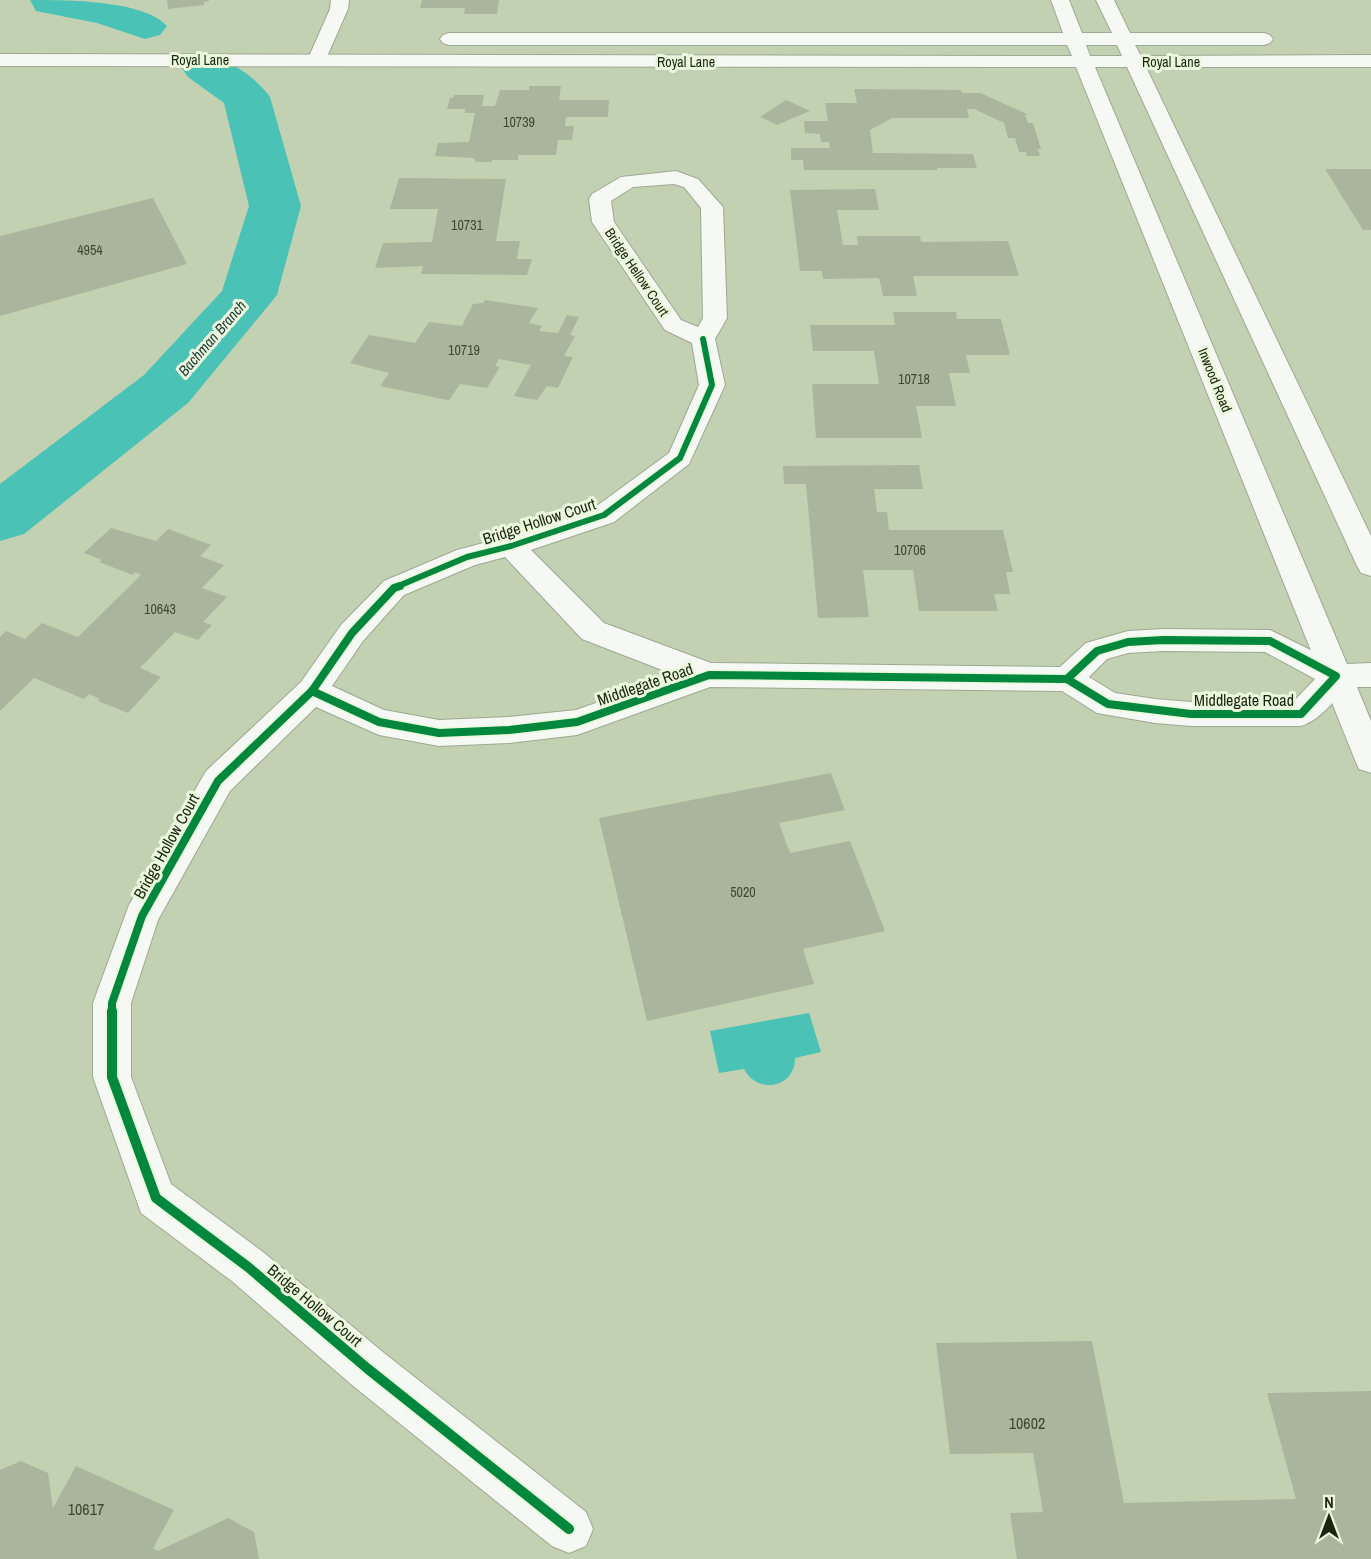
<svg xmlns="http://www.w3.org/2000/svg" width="1371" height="1559" font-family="'Archivo Narrow',sans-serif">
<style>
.water{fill:#4ac2b5}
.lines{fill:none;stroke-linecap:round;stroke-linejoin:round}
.river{fill:#4ac2b5;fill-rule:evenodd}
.building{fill:#a9b69d}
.minor-casing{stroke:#9da992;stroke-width:2}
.major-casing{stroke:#9da992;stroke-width:2}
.minor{fill:#f6f8f3;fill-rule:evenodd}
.major{fill:#f6f8f3;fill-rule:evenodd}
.cycleway-far2-casing{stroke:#eaf9dd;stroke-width:9}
.cycleway-far1-casing{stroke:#eaf9dd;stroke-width:11}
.cycleway-casing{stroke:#eaf9dd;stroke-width:14}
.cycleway-far2{stroke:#00873e;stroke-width:6}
.cycleway-far1{stroke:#00873e;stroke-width:8}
.cycleway{stroke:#00873e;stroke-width:10}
.labels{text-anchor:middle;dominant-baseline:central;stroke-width:6;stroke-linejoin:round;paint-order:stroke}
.far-street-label{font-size:14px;fill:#1a250f;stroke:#eaf9dd}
.number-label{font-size:14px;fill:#3e4932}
.far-water-label{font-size:15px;font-style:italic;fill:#1f3736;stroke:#eaf9dd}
.street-label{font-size:16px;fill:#1a250f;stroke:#eaf9dd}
.near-number-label{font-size:16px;fill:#3e4932}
</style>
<rect width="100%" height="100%" fill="#c1d1b2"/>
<path class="water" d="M 809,1013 L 821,1052 L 795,1058 C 795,1088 758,1095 744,1069 L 719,1073 L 710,1031 Z"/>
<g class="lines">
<g class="river">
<path d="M 30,0 C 66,0 144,0 167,26 L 160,35 L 145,39 L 97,23 L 36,11 Z"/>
<path d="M 204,53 C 228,59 256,77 270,97 L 301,206 L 277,295 L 188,403 L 24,534 L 0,541 L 0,484 L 144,375 L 222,291 L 249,206 L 224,103 L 188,77 L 181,67 L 188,57 Z"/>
</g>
</g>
<g class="building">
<polygon points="167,0 209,0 209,1 204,2 204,5 168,9"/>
<polygon points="422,0 499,0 497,14 464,14 465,8 420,8"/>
<polygon points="529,86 561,86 559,100 609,100 608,117 566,117 565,126 574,126 572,140 558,140 556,155 518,155 518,160 492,160 492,162 476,162 473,158 435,156 438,143 469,142 475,113 465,113 465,109 447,109 450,98 453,98 454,95 484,95 482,106 495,106 500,90 529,90"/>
<polygon points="854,89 961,90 962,93 980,93 1029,115 1025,115 1028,123 1033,123 1041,149 1038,149 1040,156 1027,156 1026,152 1019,152 1015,138 1008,138 1004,123 974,109 967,109 969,118 893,118 870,130 873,153 973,154 977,168 937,168 937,170 804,170 803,160 791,160 791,148 830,148 829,142 821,142 820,134 805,133 804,121 828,121 825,103 857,103"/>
<polygon points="786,100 810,111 777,125 760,117"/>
<polygon points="1325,169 1371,169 1371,230 1363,230"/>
<polygon points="399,178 506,179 496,241 520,241 517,259 532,259 527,275 421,274 423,266 375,268 383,243 432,242 438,209 390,209"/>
<polygon points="875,189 879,210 837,210 843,245 858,245 857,236 920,236 921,242 1008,241 1019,276 913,276 917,296 883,296 879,278 823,279 822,271 800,271 790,190"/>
<polygon points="153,198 187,264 0,316 0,236"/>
<polygon points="485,300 538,308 529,323 542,326 539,331 558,333 567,315 579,317 570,335 575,336 564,356 573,357 558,388 547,386 537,400 514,396 531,365 499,359 495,366 500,367 487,388 460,384 450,399 447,400 380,386 389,373 350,363 369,335 415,343 429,322 462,326 473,304 483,303"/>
<polygon points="893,312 956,312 957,319 1001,319 1010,355 966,355 970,373 949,373 956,406 916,406 922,438 816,438 812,384 879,384 874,351 813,351 810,325 895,325"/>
<polygon points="919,465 923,489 874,489 877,512 887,512 889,530 1003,530 1013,572 1006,572 1010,594 994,594 998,611 919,611 913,570 863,570 869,617 818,618 806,484 784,484 783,466"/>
<polygon points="111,528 156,541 168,529 211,545 200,556 224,565 202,588 227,597 203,622 212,625 198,640 175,632 140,668 161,677 128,713 98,701 100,699 89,694 84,699 34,678 0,711 0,637 6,631 25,639 42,623 78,637 141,575 135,572 133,575 99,562 102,560 84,553"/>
<polygon points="831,773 845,810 779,823 790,853 850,841 885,931 803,949 814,984 647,1021 599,818"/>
<polygon points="1092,1341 1124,1503 1296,1499 1267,1393 1371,1391 1371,1559 1017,1559 1010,1513 1043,1512 1033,1453 950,1454 936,1343"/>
<polygon points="21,1461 48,1473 53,1508 76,1466 174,1510 153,1548 158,1551 228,1518 254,1532 259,1559 0,1559 0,1470"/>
</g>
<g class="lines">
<g class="minor-casing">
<g id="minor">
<polygon points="331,0 349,0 348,9 325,61 323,65 309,65 307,61 330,9"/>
<path d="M 676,171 L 698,179 L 723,207 L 727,318 L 715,339 L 725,385 L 689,464 L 614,522 L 531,550 L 604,623 L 711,663 L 1060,667 L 1086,643 L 1128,631 L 1163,629 L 1270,630 L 1347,668 L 1351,676 C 1342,694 1321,720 1301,726 L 1191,726 L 1155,723 L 1097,713 L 1062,691 L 710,687 L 577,735 L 509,743 L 439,746 L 379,735 L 316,707 L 230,791 L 158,920 L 131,1003 L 131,1077 L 171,1184 L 263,1252 L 384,1353 L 586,1512 L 593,1529 L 586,1546 L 569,1553 L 552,1546 L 352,1385 L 233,1282 L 141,1213 L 93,1077 L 93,1003 L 129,905 L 206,771 L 301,682 L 341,625 L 384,581 L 457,550 L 506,537 L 594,508 L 669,453 L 699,385 L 692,343 L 665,330 L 592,222 L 589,199 L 592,194 L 621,177 ZM 674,184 L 684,187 L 701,208 L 703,318 L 698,327 L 681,320 L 614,222 L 611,201 L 633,187 ZM 505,557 L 582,639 L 675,675 L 576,710 L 509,717 L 439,720 L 384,710 L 332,686 L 363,641 L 404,595 L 475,565 ZM 1163,651 L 1265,652 L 1315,679 L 1293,702 L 1191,702 L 1155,699 L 1115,693 L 1089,677 L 1107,659 L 1128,653 Z"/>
</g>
</g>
<g class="major-casing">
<path id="major" d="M 1051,0 L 1069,0 L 1082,33 L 1112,33 L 1096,0 L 1114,0 L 1130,33 L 1264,33 L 1270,35 L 1273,39 L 1270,43 L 1264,45 L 1135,45 L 1141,56 L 1371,55 L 1371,67 L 1146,67 L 1371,536 L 1371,576 L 1361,573 L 1357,566 L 1127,67 L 1095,67 L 1347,664 L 1371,663 L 1371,687 L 1357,687 L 1371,721 L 1371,773 L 1359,769 L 1355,760 L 1076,67 L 0,66 L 0,54 L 1072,56 L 1067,45 L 449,45 L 443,43 L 440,39 L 443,35 L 449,33 L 1063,33 ZM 1086,45 L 1117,45 L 1122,56 L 1090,56 Z"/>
</g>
<use href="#minor" class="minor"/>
<use href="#major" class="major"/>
<g class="cycleway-far2-casing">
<polyline id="cycleway-far2" points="396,587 467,557 511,546 604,515 680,458 712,385 703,339"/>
</g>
<g class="cycleway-far1-casing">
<g id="cycleway-far1">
<polygon points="1163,640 1270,641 1336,676 1301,714 1191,714 1108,704 1067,679 1097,651 1128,642"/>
<polyline points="312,691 379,722 439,733 509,730 577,722 709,675 1067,679"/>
<polyline points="112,1012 112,1003 142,916 218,781 312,691 352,633 394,588 400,586"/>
</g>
</g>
<g class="cycleway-casing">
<polyline id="cycleway" points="112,1011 112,1077 156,1198 248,1267 368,1369 569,1529"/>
</g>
<use href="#cycleway-far2" class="cycleway-far2"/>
<use href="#cycleway-far1" class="cycleway-far1"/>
<use href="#cycleway" class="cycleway"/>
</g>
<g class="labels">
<g class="far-street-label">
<text x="200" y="60">Royal Lane</text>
<text x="686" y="62">Royal Lane</text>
<text x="1171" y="62">Royal Lane</text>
<text transform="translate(637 272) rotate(56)">Bridge Hellow Court</text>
<text transform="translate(1215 380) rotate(68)">Inwood Road</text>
</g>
<g class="number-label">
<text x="519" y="122">10739</text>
<text x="467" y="225">10731</text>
<text x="90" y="250">4954</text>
<text x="464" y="350">10719</text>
<text x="914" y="379">10718</text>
<text x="910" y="550">10706</text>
<text x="160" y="609">10643</text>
<text x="743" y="892">5020</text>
</g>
<g class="far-water-label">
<text transform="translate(212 338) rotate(-49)">Bachman Branch</text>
</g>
<g class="street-label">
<text transform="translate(539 521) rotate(-18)">Bridge Hollow Court</text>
<text transform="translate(645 684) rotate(-19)">Middlegate Road</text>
<text x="1244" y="700">Middlegate Road</text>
<text transform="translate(166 846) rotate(-61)">Bridge Hollow Court</text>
<text transform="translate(315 1305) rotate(40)">Bridge Hollow Court</text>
</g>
<g class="near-number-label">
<text x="1027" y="1423">10602</text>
<text x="86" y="1509">10617</text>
</g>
</g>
<g transform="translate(1329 1517)" stroke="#eaf9dd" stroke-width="4.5" paint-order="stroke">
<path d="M0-4.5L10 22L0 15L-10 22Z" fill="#1a250f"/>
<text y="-9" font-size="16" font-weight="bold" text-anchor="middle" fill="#1a250f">N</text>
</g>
</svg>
